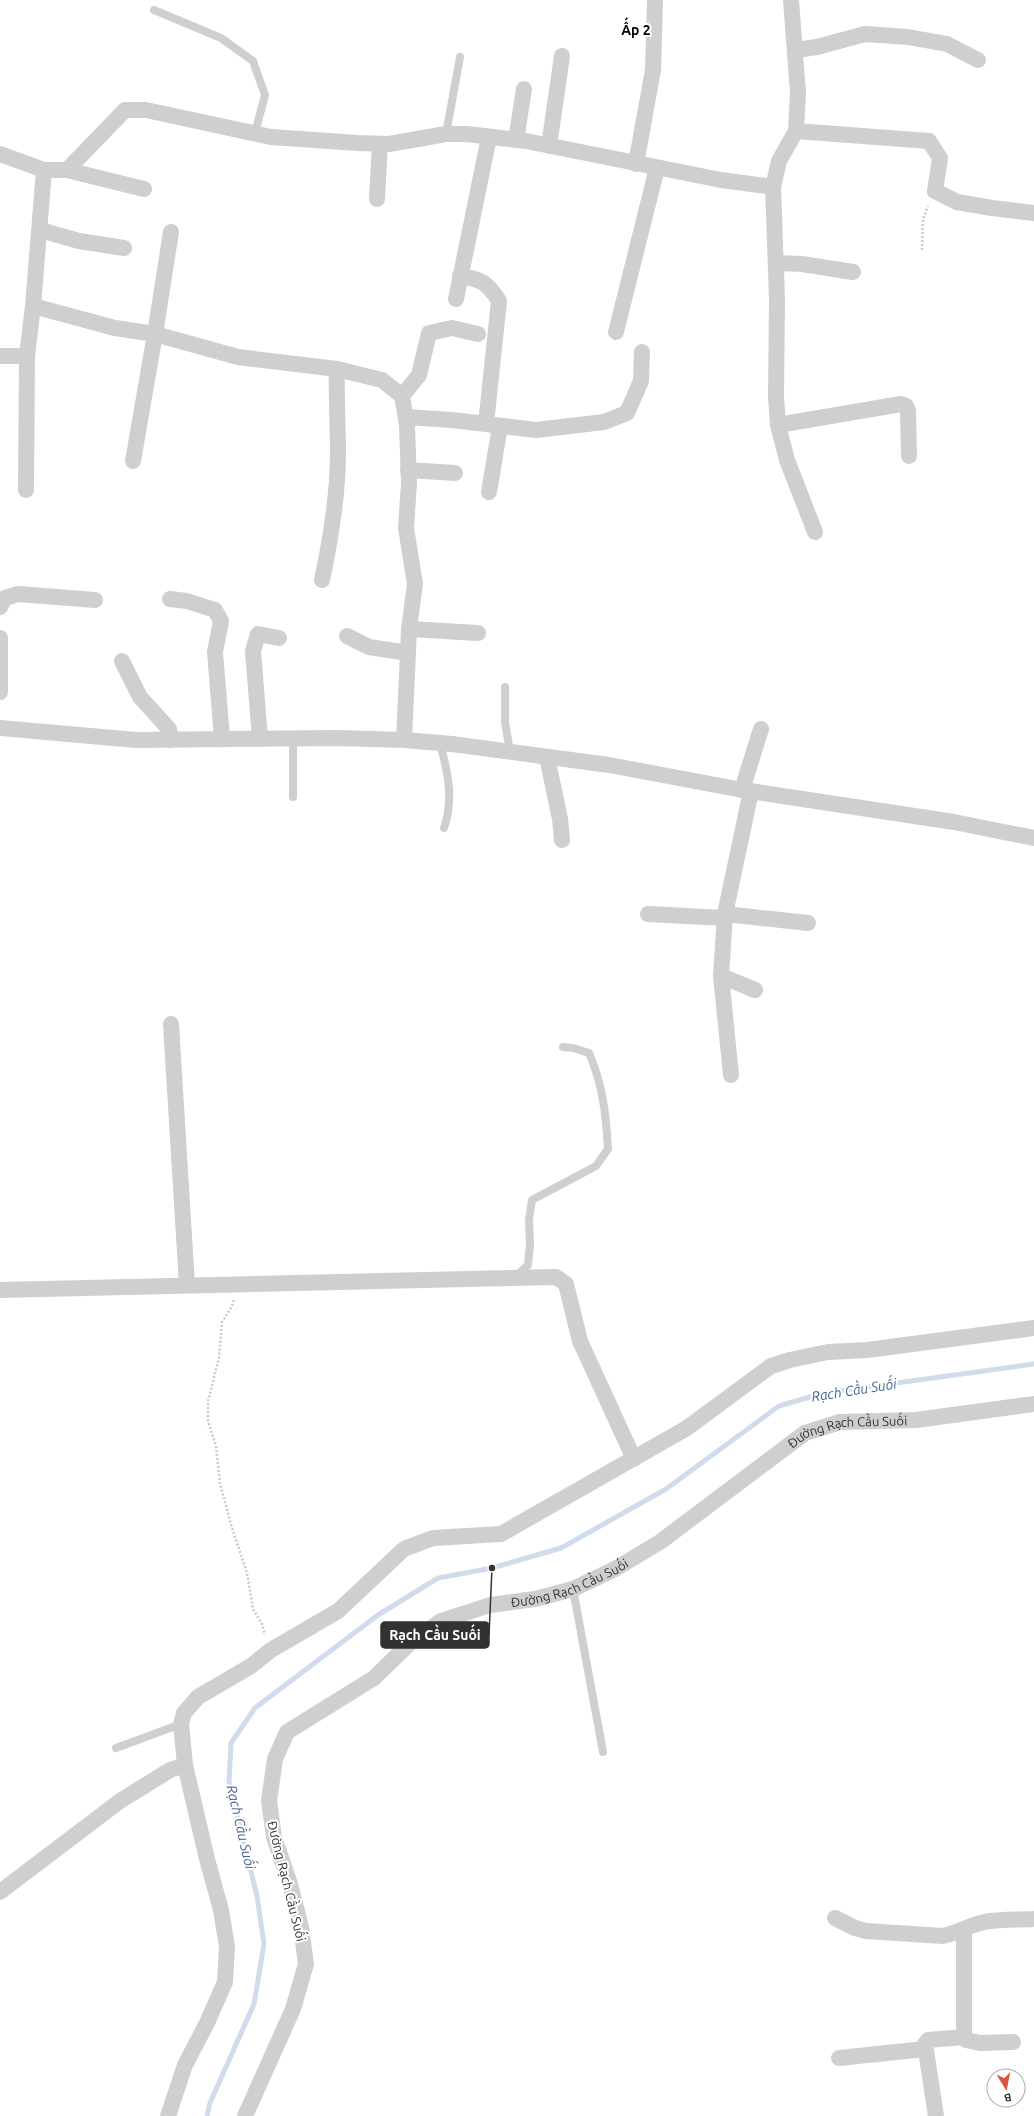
<svg xmlns="http://www.w3.org/2000/svg" width="1034" height="2116" font-family="Ubuntu,sans-serif">
<style>
.lines{fill:none;stroke-linecap:round;stroke-linejoin:round}
.stream{stroke:#d0dbeb;stroke-width:5}
.path{stroke:#c9c9c9;stroke-width:2.5;stroke-dasharray:2 2;stroke-linecap:butt}
.service{stroke:#cfcfcf;stroke-width:8}
.minor{stroke:#cfcfcf;stroke-width:16}
.labels{text-anchor:middle;dominant-baseline:central;stroke-width:4;stroke-linejoin:round;paint-order:stroke}
.street-label{font-size:13px;fill:#323232;stroke:#fff}
.neighbourhood-label{font-size:14px;font-weight:bold;fill:#000;stroke:#fff}
.water-label{font-size:14px;font-style:italic;fill:#45648f;stroke:#fff}
.leader{fill:none;stroke:#323232;stroke-width:1.5}
.callout-dot{fill:#323232;stroke:#fff;stroke-width:1.5}
.callout{fill:#323232;stroke:#323232;stroke-width:1.5}
.callout-label{font-size:14px;text-anchor:middle;font-weight:bold;fill:#fff}
</style>
<rect width="100%" height="100%" fill="#fff"/>
<g class="lines">
<polyline class="stream" points="207,2116 210,2103 254,2004 264,1944 257,1896 229,1782 231,1743 255,1708 378,1615 438,1578 492,1568 561,1548 666,1489 779,1406 824,1393 1034,1364"/>
<g class="path">
<polyline points="922,250 923,219 928,206"/>
<polyline points="234,1300 231,1308 222,1322 219,1358 208,1401 208,1421 216,1446 220,1483 232,1528 247,1573 253,1609 262,1624 265,1635"/>
</g>
<g class="service">
<polyline points="154,10 221,38 253,61 265,95 255,133"/>
<polyline points="446,134 460,57"/>
<polyline points="505,687 505,722 510,752"/>
<path d="M 440,743 C 448,773 454,799 444,828"/>
<polyline points="293,797 293,739"/>
<path d="M 515,1277 L 528,1265 L 530,1244 L 529,1220 L 532,1200 L 596,1166 L 608,1149 C 606,1115 603,1085 589,1053 L 573,1048 L 563,1047"/>
<polyline points="573,1589 603,1752"/>
<polyline points="116,1748 181,1724"/>
</g>
<g class="minor">
<polyline points="791,0 798,93 796,131 779,161 773,187 777,299 776,397 778,425 787,460 815,532"/>
<polyline points="796,50 817,47 865,34 908,37 947,44 978,60"/>
<polyline points="796,131 929,141 940,158 935,191 957,202 992,208 1034,213"/>
<polyline points="516,140 524,89"/>
<polyline points="549,146 562,56"/>
<polyline points="0,154 44,170 67,170 125,110 146,110 271,137 358,143 389,144 446,134 467,134 526,141 721,180 773,187"/>
<polyline points="636,164 653,70 655,0"/>
<polyline points="67,170 144,189"/>
<polyline points="377,199 380,144"/>
<polyline points="40,230 79,241 124,248"/>
<polyline points="776,263 802,264 853,272"/>
<path d="M 460,276 C 481,279 488,283 499,301 L 486,424"/>
<polyline points="456,299 489,137"/>
<polyline points="33,306 115,328 155,334 238,357 337,369 382,380 402,396 407,425 409,483 406,528 415,584 409,629 404,740"/>
<polyline points="616,332 657,168"/>
<polyline points="0,356 27,356 33,306 44,170"/>
<polyline points="402,396 419,375 429,333 452,328 478,334"/>
<polyline points="406,417 452,420 536,430 604,422 627,413 641,381 642,352"/>
<polyline points="778,425 901,404 906,406 908,410 909,456"/>
<polyline points="133,461 155,334 171,232"/>
<polyline points="408,470 455,473"/>
<polyline points="26,490 27,356"/>
<polyline points="489,492 500,426"/>
<path d="M 322,580 C 331,538 338,495 338,452 C 338,424 336,397 337,369"/>
<polyline points="170,599 187,601 215,610 221,621 215,652 222,738"/>
<polyline points="0,607 5,598 18,594 95,600"/>
<polyline points="409,629 478,633"/>
<polyline points="347,636 369,647 408,653"/>
<polyline points="0,638 0,692"/>
<polyline points="122,661 140,697 169,729 170,740"/>
<polyline points="0,728 136,740 338,738 404,740 452,744 609,765 737,789 954,822 1034,838"/>
<polyline points="260,739 253,651 258,634 279,638"/>
<polyline points="547,757 560,819 562,840"/>
<polyline points="742,790 761,729"/>
<polyline points="751,791 725,914 721,976 755,990"/>
<polyline points="648,914 725,918"/>
<polyline points="725,914 808,923"/>
<polyline points="721,976 731,1075"/>
<polyline points="171,1024 187,1285"/>
<polyline points="0,1290 556,1277 566,1284 580,1341 634,1459"/>
<polyline points="0,1892 120,1801 170,1770 185,1765"/>
<path d="M 835,1918 L 855,1928 L 866,1931 L 943,1936 C 958,1933 970,1925 984,1922 C 1000,1919 1018,1920 1034,1919"/>
<polyline points="964,1929 964,2037 966,2040 980,2043 1013,2042"/>
<polyline points="839,2058 925,2049"/>
<polyline points="168,2116 185,2065 207,2023 225,1982 227,1947 221,1910 207,1859 185,1765 181,1724 184,1713 198,1697 251,1666 271,1650 338,1611 404,1549 433,1538 501,1534 687,1428 771,1366 790,1360 828,1352 867,1350 1034,1328"/>
<path id="s1" d="M 245,2116 L 293,2009 L 306,1964 L 301,1927 L 290,1884 L 274,1837 L 269,1801 L 275,1759 L 287,1732 L 374,1678 L 411,1642 L 441,1621 L 490,1605 L 535,1599 L 573,1589 L 615,1569 L 660,1542 L 805,1433 L 840,1422 L 916,1420 L 1034,1404"/>
<polyline points="936,2116 925,2044 928,2040 964,2037"/>
</g>
</g>
<g class="labels">
<g class="street-label">
<text stroke="none"><textPath href="#s1" startOffset="1053">Đường Rạch Cầu Suối</textPath></text>
<text stroke="none"><textPath href="#s1" startOffset="729">Đường Rạch Cầu Suối</textPath></text>
<text transform="translate(287 1881) rotate(76)">Đường Rạch Cầu Suối</text>
</g>
<g class="neighbourhood-label">
<text x="636" y="30">Ấp 2</text>
</g>
<g class="water-label">
<text transform="translate(854 1390) rotate(-9)">Rạch Cầu Suối</text>
<text transform="translate(241 1827) rotate(77)">Rạch Cầu Suối</text>
</g>
</g>
<path class="leader" d="M492 1568L489 1635"/>
<circle class="callout-dot" cx="492" cy="1568" r="4"/>
<rect class="callout" x="381" y="1622" width="108" height="26" rx="4"/>
<g class="callout-label">
<text x="435" y="1640">Rạch Cầu Suối</text>
</g>
<g transform="translate(1006 2088) rotate(170)"><circle r="19" fill="#ffffff" stroke="#adadad"/>
<path d="M0-3L7 15L0 10L-7 15Z" fill="#d95444"/>
<text y="-6" font-size="11" font-weight="bold" text-anchor="middle" fill="#323232">B</text>
</g>
</svg>
